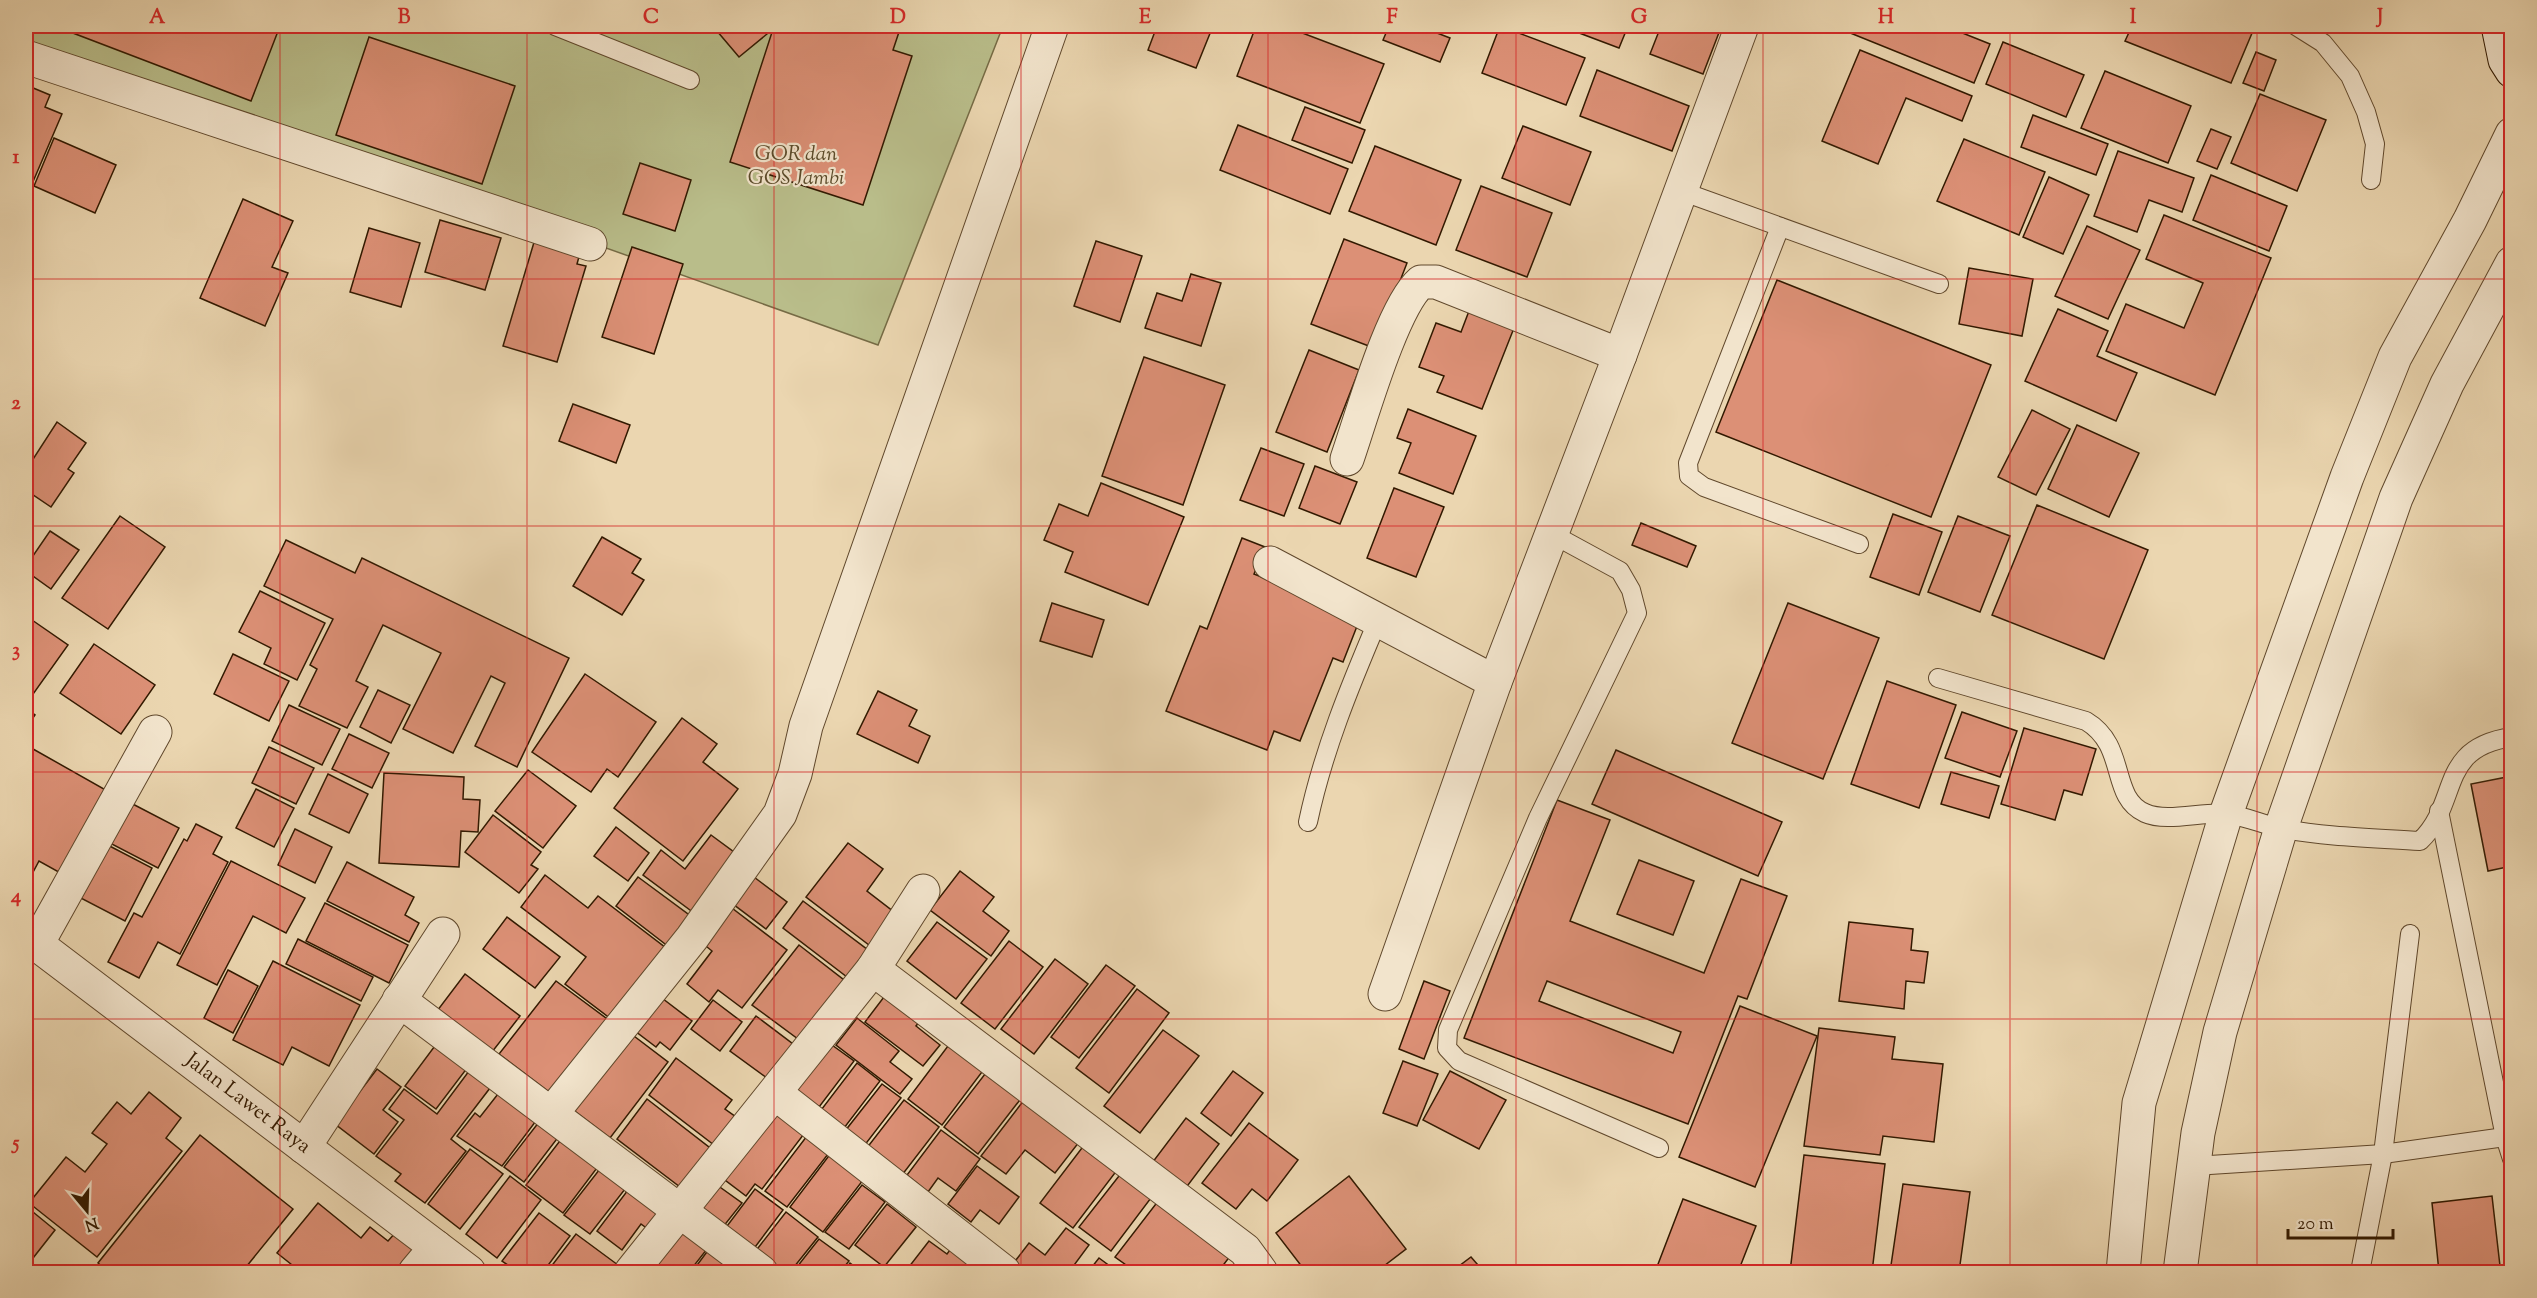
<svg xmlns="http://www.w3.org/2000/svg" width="2537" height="1298" font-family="'Sorts Mill Goudy',serif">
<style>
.green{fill:#b9bd8a;stroke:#766b45;stroke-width:1.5}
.building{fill:#dc9076;stroke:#321900;stroke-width:1.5;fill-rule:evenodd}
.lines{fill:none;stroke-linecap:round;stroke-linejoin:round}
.service-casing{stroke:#60482c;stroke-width:20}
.minor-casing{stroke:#60482c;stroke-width:35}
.tertiary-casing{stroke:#60482c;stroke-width:35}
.secondary-casing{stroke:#321900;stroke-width:35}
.service{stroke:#f2e4cc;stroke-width:18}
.minor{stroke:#f2e4cc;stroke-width:33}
.tertiary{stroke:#f2e4cc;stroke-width:33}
.secondary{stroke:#f2e4cc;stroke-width:33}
.grid{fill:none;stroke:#d62828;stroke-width:1.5;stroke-opacity:0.55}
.labels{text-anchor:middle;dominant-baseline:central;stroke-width:4.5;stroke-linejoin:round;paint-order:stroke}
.park-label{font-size:21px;font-style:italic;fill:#5a4a29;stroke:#f2e4cc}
.street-label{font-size:21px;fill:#321900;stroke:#f2e4cc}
.neatline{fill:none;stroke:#d62828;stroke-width:2}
.grid-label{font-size:20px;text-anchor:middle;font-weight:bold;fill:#d62828}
</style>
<rect width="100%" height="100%" fill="#ebd6b0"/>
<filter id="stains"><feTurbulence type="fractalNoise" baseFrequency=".00333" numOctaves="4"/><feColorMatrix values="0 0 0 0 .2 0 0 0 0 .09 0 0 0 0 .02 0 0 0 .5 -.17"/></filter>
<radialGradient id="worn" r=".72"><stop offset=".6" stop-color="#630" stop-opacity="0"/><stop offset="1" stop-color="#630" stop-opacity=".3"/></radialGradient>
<polygon class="green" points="26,26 1003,26 878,345 26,41"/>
<g class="building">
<polygon points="67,26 280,26 251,101 65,30"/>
<polygon points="723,26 760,26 767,34 739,57 717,31"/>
<polygon points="774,26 901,26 893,50 912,56 863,205 730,162"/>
<polygon points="1157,26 1213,26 1196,68 1148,50"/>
<polygon points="1256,26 1284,26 1384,64 1360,123 1237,76"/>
<polygon points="1389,26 1419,26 1450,38 1440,62 1383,40"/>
<polygon points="1500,26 1585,58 1566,105 1482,73"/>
<polygon points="1567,26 1628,26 1619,48 1566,28"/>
<polygon points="1661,26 1707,26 1720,30 1703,74 1650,54"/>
<polygon points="1833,26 1945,26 1990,44 1974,83"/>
<polygon points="2132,26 2255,26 2231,83 2125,41"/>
<polygon points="369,37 515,86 482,184 336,135"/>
<polygon points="2003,42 2084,75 2066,117 1986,84"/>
<polygon points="1860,50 1972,96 1962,121 1906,98 1878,164 1822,141"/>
<polygon points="2256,52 2276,60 2264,91 2243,83"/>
<polygon points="1597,70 1689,106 1672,151 1580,116"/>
<polygon points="2105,71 2191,106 2168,163 2081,128"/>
<polygon points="26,85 50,95 45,107 62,114 26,198"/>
<polygon points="2260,94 2326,120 2297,191 2231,163"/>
<polygon points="1305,107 1365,130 1352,163 1292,140"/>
<polygon points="2033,115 2108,144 2096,175 2021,147"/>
<polygon points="1238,125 1348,169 1330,214 1220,170"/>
<polygon points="1523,126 1591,152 1570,205 1502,178"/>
<polygon points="2211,129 2231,137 2217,169 2197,161"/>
<polygon points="54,138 116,165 95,213 34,186"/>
<polygon points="1964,139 2045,172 2019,235 1937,201"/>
<polygon points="1375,146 1461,180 1436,245 1349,211"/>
<polygon points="2118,151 2194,178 2182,212 2149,200 2137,232 2094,216"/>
<polygon points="640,163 691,180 675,231 623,214"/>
<polygon points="2211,175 2287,206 2269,251 2193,220"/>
<polygon points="2049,177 2089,195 2063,254 2023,237"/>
<polygon points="1481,186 1552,213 1527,277 1456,250"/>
<polygon points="243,199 293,221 272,267 288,273 265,326 200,298"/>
<polygon points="2164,215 2271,258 2215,395 2106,351 2126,304 2184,328 2203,283 2146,259"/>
<polygon points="440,220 501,238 485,290 425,272"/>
<polygon points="2087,226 2140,250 2108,319 2055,296"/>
<polygon points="369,228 420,243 401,307 350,292"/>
<polygon points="535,239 580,253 577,264 586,266 557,362 503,346"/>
<polygon points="1344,239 1407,263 1374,348 1311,324"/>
<polygon points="1096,241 1142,256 1120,322 1074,306"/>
<polygon points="632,247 683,264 654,354 602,337"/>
<polygon points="1969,268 2033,279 2022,336 1959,324"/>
<polygon points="1191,274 1221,283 1201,346 1145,328 1157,293 1182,301"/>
<polygon points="1777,280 1991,365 1931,517 1716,432"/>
<polygon points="2058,309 2108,331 2097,356 2137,373 2116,421 2025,381"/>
<polygon points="1469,311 1514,328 1482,409 1437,392 1444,376 1419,367 1436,323 1461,332"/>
<polygon points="1309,350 1359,370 1327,452 1276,432"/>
<polygon points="1144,357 1225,385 1183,505 1102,476"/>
<polygon points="573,404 630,425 616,463 559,441"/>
<polygon points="1408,409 1476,436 1453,494 1399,473 1411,443 1397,438"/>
<polygon points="2032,410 2070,429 2036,495 1998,477"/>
<polygon points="57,422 86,443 68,469 74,473 51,507 26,490 26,470"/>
<polygon points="2077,425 2139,453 2109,517 2048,489"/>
<polygon points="1261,448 1304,464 1284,516 1240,500"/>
<polygon points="1315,466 1357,482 1340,524 1299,508"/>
<polygon points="1101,483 1184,517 1148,605 1065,572 1073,552 1044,540 1059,504 1088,516"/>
<polygon points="1394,488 1444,507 1416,577 1367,558"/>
<polygon points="2037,505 2148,550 2104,659 1992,615"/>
<polygon points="1893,514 1942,532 1919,595 1870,577"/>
<polygon points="120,516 165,547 108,629 62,598"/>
<polygon points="1958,516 2010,536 1980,612 1928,592"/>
<polygon points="1641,523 1696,546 1687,567 1632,545"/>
<polygon points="50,531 79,550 51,589 26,571 26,566"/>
<polygon points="602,537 641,559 632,573 644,580 622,615 573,586"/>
<polygon points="1242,538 1265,547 1254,574 1361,616 1343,662 1333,658 1300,741 1274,731 1267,750 1166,711 1200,626 1207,629"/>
<polygon points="286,540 355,573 362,558 569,658 517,767 475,746 505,683 491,676 453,753 403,729 441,653 383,625 356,681 368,687 347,728 299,706 317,669 310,665 333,619 264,586"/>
<polygon points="260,591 325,623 297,680 264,664 271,648 239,632"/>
<polygon points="1052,603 1104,620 1092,657 1040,641"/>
<polygon points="1788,603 1879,638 1823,779 1732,743"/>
<polygon points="32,620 68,645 31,697 26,693 26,630"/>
<polygon points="94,644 155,685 121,734 60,693"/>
<polygon points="233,654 289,681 269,721 214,694"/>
<polygon points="585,674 656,722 618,777 607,769 591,792 532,752"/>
<polygon points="1887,681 1956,705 1919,808 1851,784"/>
<polygon points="378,690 410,705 391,743 360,727"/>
<polygon points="878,691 917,710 909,726 930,736 918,763 857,734"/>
<polygon points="289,705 340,729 322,765 272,741"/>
<polygon points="26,708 35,715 26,728"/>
<polygon points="1962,712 2017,731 2000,777 1945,758"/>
<polygon points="682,718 717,744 703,762 738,789 683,861 614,808"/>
<polygon points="2024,728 2096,749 2082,795 2064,790 2055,820 2001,804"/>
<polygon points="349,734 389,753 372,788 332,769"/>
<polygon points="26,745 111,793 64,875 39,861 31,876 26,873"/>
<polygon points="269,747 314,768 296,804 252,783"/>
<polygon points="1616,750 1782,822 1758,876 1592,804"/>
<polygon points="528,770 576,806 543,848 495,811"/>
<polygon points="1951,772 1999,786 1989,818 1941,804"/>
<polygon points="384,773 464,777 463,799 480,800 478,832 461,831 459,867 379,863"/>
<polygon points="328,774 368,794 349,833 309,814"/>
<polygon points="2512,776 2512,866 2488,871 2471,784"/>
<polygon points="256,789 294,808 274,847 236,828"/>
<polygon points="125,800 179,828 158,868 104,840"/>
<path d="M 1557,800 L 1610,820 L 1570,921 L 1704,973 L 1741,879 L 1787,896 L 1747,999 L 1738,996 L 1688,1124 L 1464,1038 ZM 1547,981 L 1681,1032 L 1673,1053 L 1539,1001 Z"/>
<polygon points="493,815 541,852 531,865 538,869 519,893 465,852"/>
<polygon points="196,824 222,837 213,854 228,862 180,954 158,942 139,978 108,962 134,913 142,917 184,839 187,841"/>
<polygon points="616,827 649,853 628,881 594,856"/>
<polygon points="295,829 332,847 315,883 278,865"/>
<polygon points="711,835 738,855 694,913 643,875 661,850 685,869"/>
<polygon points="100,841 152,868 125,921 73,894"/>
<polygon points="848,843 883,869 867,891 894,912 869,945 806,897"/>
<polygon points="1639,860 1694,881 1673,935 1617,914"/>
<polygon points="231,861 305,898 286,933 253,916 217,985 177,965"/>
<polygon points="347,862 414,897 405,915 419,923 409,942 327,901"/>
<polygon points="746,871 787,902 766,929 725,898"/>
<polygon points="960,871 994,897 983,911 1009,931 991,956 930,910"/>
<polygon points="545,875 588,908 598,896 666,948 611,1019 565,984 586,957 521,907"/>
<polygon points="638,877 692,917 669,947 616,906"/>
<polygon points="803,901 868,950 847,977 783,928"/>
<polygon points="724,902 787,950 742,1008 718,990 709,1002 687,984 712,951 696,938"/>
<polygon points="325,903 408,945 389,983 306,941"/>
<polygon points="507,917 560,957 535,988 483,949"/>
<polygon points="937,922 987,959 956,999 907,961"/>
<polygon points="1849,922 1913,929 1911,950 1928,952 1924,983 1906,981 1904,1009 1839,1001"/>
<polygon points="298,939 373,977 361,1001 286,964"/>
<polygon points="1009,941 1043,967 995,1029 961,1003"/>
<polygon points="799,945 844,980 798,1039 752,1005"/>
<polygon points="1055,959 1088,984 1034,1054 1001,1029"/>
<polygon points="273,961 360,1005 329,1066 292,1047 283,1065 233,1040"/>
<polygon points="1106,965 1135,986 1079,1058 1051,1037"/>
<polygon points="228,970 258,986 233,1033 204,1018"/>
<polygon points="465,974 520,1016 492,1052 437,1011"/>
<polygon points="556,981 610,1021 553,1095 499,1054"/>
<polygon points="1424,981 1450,991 1424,1059 1399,1049"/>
<polygon points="890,989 924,1016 916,1026 940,1045 923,1066 865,1022"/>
<polygon points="1137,989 1169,1013 1109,1093 1076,1068"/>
<polygon points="654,992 692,1021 670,1050 660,1042 656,1047 635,1031"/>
<polygon points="713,1000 742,1022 720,1051 691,1029"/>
<polygon points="1740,1006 1817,1036 1755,1187 1679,1157"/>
<polygon points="756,1016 793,1044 767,1078 730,1051"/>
<polygon points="857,1018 899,1051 890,1062 912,1079 900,1094 836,1045"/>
<polygon points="1819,1028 1895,1037 1892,1059 1943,1064 1934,1142 1883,1136 1880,1155 1804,1146"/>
<polygon points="626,1030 668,1062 610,1138 568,1106"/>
<polygon points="1163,1030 1199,1056 1140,1133 1104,1106"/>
<polygon points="443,1035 474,1059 436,1109 405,1086"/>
<polygon points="954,1038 988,1064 942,1125 908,1099"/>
<polygon points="825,1040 854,1061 816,1111 787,1090"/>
<polygon points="676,1058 732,1100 725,1109 736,1117 714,1145 649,1095"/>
<polygon points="1403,1061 1438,1074 1417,1126 1383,1113"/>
<polygon points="857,1063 880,1081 841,1132 818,1114"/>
<polygon points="992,1065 1026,1092 978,1154 944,1127"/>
<polygon points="377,1069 401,1087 383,1110 398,1122 374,1154 335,1124"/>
<polygon points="469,1071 490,1088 451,1139 466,1151 425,1203 395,1181 401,1174 376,1156 404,1120 389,1109 404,1089 437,1114"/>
<polygon points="1233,1071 1263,1093 1231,1136 1201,1113"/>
<polygon points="1450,1071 1506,1100 1479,1149 1423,1120"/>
<polygon points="882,1084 901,1098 864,1146 845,1131"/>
<polygon points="505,1085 542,1113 502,1166 457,1136 475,1113 480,1117"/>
<polygon points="149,1092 181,1118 166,1138 182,1151 97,1257 29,1203 66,1157 85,1172 107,1144 92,1133 117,1102 131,1114"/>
<polygon points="1028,1095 1083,1137 1055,1173 1025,1150 1006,1174 981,1156"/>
<polygon points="647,1099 714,1151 684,1190 617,1139"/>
<polygon points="904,1100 939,1127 902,1175 866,1149"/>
<polygon points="775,1106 807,1130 762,1189 755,1184 746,1196 721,1177"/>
<polygon points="546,1113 566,1127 524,1182 504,1167"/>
<polygon points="1186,1118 1219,1144 1185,1189 1152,1163"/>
<polygon points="1249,1123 1298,1160 1267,1201 1252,1189 1236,1209 1202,1183"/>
<polygon points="569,1129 606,1156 563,1213 526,1185"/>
<polygon points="941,1130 980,1159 956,1191 938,1178 928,1192 907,1175"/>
<polygon points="810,1132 832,1149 787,1207 765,1191"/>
<polygon points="200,1135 293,1209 242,1272 109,1272 98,1263"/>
<polygon points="1088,1140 1121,1165 1073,1228 1040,1203"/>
<polygon points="470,1149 503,1174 460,1229 428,1204"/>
<polygon points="834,1149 867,1175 823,1232 790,1207"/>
<polygon points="1804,1155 1885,1164 1872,1272 1790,1272"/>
<polygon points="603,1165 629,1184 590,1234 564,1215"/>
<polygon points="977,1166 1019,1197 999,1224 980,1210 971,1222 948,1204"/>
<polygon points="1126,1167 1157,1190 1111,1251 1079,1227"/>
<polygon points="510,1176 541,1200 497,1258 466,1234"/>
<polygon points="1349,1176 1406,1249 1376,1272 1306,1272 1276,1233"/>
<polygon points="634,1182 673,1212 656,1235 641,1224 622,1250 597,1231"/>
<polygon points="1903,1184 1970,1192 1959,1272 1890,1272"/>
<polygon points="717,1185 742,1203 719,1232 695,1214"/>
<polygon points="862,1185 885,1202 849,1249 825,1232"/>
<polygon points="755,1189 783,1210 749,1255 721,1234"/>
<polygon points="1162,1196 1234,1251 1218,1272 1136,1272 1115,1257"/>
<polygon points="2492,1196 2500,1266 2512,1265 2512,1272 2439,1272 2432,1203"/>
<polygon points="1683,1199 1756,1226 1738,1272 1655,1272"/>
<polygon points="318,1203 361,1238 370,1227 388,1241 396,1232 417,1249 398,1272 301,1272 277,1253"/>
<polygon points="887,1204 916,1227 884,1267 855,1245"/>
<polygon points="33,1212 55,1230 26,1267 26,1221"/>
<polygon points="786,1212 818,1237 790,1272 771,1272 751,1257"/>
<polygon points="539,1213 570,1236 543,1272 518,1272 502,1261"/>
<polygon points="683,1222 711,1244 689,1272 644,1272"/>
<polygon points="1066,1228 1089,1245 1069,1272 1014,1272 1009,1269 1029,1243 1045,1255"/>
<polygon points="576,1234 618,1265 612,1272 547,1272"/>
<polygon points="819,1239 849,1261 840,1272 793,1272"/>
<polygon points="929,1241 947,1254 956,1242 975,1256 962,1272 905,1272"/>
<polygon points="712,1245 735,1272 692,1272"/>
<polygon points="1471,1257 1484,1272 1451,1272"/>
<polygon points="1099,1258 1118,1272 1088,1272"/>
<polygon points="850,1263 862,1272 843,1272"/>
</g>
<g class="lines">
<g class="service-casing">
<g id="service">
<polyline points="555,26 690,80"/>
<polyline points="2296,26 2323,43 2350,76 2366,112 2375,144 2371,180"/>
<polyline points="1681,191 1939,284"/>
<polyline points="1780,227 1688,463 1689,476 1704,487 1859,544"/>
<polyline points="1552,534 1620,571 1631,590 1637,613 1538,818 1448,1030 1447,1048 1459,1061 1659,1148"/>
<path d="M 1938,678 L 2086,721 C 2128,746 2109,797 2145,813 C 2167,823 2203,811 2227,814 C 2244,816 2262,824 2279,828 C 2324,837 2375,838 2420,841 C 2461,802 2436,748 2512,737"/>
<polyline points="2439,811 2505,1137 2512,1159"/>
<path d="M 1308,822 C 1323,751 1350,686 1378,620"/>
<polyline points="2194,1166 2383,1154 2512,1136"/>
<polyline points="2360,1272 2383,1154 2410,934"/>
</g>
</g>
<g class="minor-casing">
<g id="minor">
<polyline points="26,57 590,244"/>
<path d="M 1347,459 C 1361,419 1392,307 1421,282 L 1436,282 L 1620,355"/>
<polyline points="1270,563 1495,682"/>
<path id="s1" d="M 26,936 L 469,1272"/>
<polyline points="37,944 155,732"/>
<polyline points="873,969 1245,1250 1261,1272"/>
<polyline points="1385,994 1495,682 1620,355 1742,26"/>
<polyline points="399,1000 761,1272"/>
<polyline points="775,1093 1004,1272"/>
<polyline points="552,1113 692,938 780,814 795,774 806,726 1052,26"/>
<polyline points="304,1147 443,934"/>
<polyline points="415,1272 436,1247"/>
<polyline points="631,1272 873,969 923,891"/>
</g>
</g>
<g class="tertiary-casing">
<g id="tertiary">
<polyline points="2123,1272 2139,1103 2226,814 2347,477 2395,357 2470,220 2512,134"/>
<polyline points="2180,1272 2198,1133 2220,1032 2281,828 2396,498 2447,384 2512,263"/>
</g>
</g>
<g class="secondary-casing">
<polyline id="secondary" points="2498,26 2505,60 2512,71"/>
</g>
<use href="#service" class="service"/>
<use href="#minor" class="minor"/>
<use href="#tertiary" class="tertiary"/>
<use href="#secondary" class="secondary"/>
</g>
<path class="grid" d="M 280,26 L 280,1272M 527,26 L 527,1272M 774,26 L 774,1272M 1021,26 L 1021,1272M 1268,26 L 1268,1272M 1516,26 L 1516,1272M 1763,26 L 1763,1272M 2010,26 L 2010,1272M 2257,26 L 2257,1272M 26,279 L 2512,279M 26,526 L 2512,526M 26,772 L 2512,772M 26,1019 L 2512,1019"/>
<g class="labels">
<g class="park-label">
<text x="796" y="155">GOR dan<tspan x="796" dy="24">GOS Jambi</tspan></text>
</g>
<g class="street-label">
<text stroke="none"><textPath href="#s1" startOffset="278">Jalan Lawet Raya</textPath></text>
</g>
</g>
<rect width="2537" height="1298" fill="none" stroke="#ebd6b0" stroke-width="66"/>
<g transform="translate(87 1211) rotate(161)" stroke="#f2e4cc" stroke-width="4.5" paint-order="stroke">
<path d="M0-4.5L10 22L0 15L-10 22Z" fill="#321900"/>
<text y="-9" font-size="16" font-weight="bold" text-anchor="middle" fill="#321900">N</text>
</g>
<path d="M2288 1229v9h105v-9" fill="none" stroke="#321900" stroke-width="3"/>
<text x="2297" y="1229" font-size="18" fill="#321900" stroke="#f2e4cc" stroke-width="4.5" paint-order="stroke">20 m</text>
<rect x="33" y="33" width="2471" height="1232" class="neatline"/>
<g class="grid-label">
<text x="157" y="23">A</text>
<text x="404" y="23">B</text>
<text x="651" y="23">C</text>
<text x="898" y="23">D</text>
<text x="1145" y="23">E</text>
<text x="1392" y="23">F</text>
<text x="1639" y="23">G</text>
<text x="1886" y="23">H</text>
<text x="2133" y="23">I</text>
<text x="2380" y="23">J</text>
<text x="16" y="163">1</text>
<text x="16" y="409">2</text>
<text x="16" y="656">3</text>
<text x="16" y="902">4</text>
<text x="16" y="1149">5</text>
</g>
<rect width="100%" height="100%" filter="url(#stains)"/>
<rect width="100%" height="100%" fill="url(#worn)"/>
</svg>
